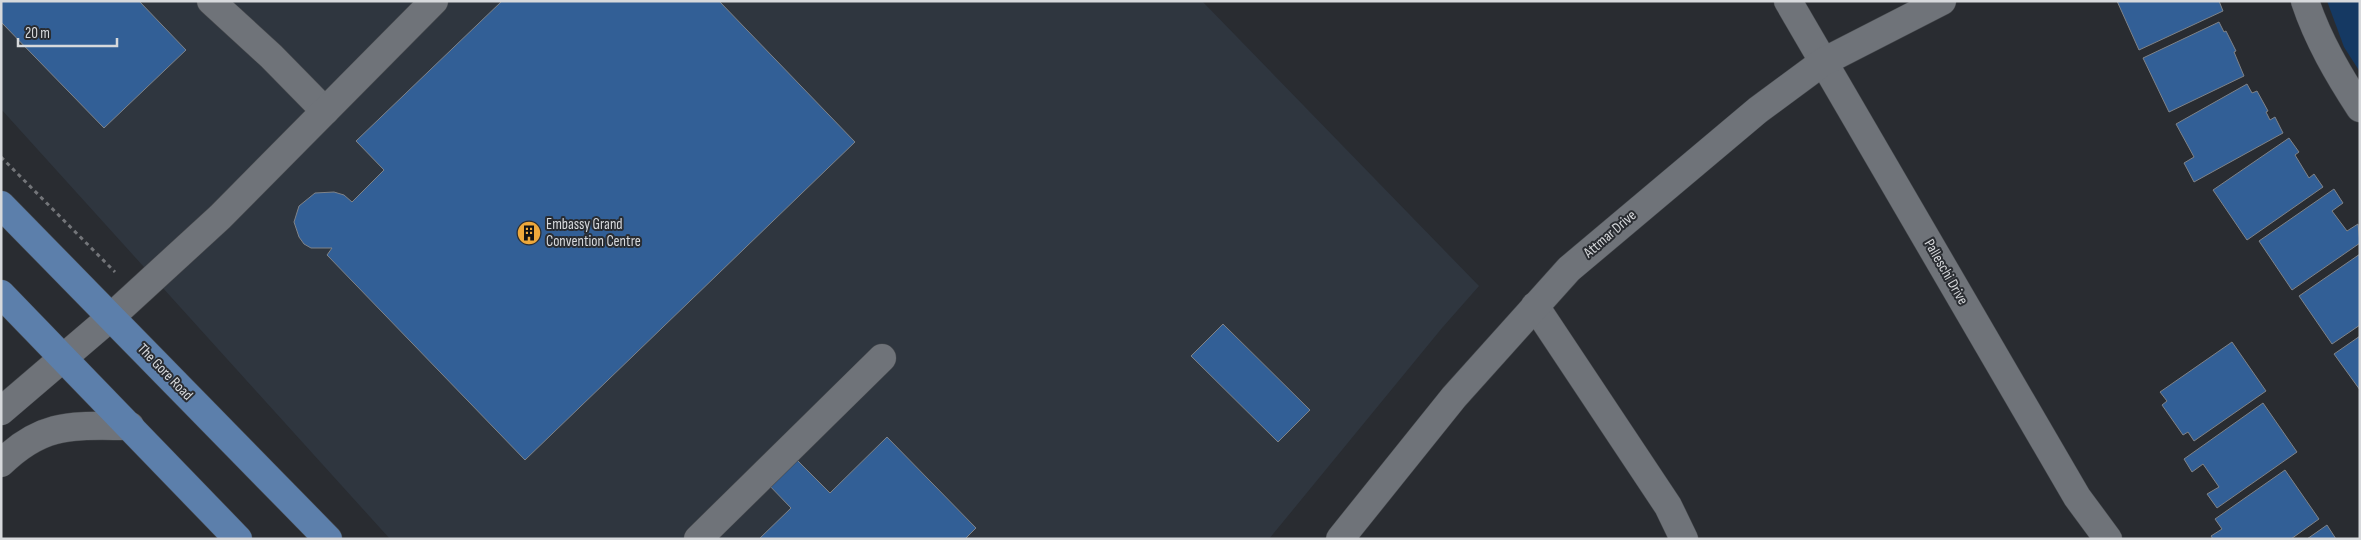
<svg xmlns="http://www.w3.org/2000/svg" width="2361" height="540" font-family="'Sofia Sans Condensed',sans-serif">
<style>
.built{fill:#2f363f}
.green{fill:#153963}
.building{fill:#325f96;stroke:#7f8389}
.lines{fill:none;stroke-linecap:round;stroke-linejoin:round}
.minor-casing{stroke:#45484c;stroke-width:29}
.major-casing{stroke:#45484c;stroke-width:29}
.path{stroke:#737579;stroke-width:3;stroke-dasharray:4 4;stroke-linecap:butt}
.minor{stroke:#6f7379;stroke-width:28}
.major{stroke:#5c7fab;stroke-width:28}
.labels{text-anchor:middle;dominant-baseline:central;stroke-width:4;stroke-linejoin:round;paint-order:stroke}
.poi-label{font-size:15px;fill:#d7d9dc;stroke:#292c31;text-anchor:start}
.street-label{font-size:15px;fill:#d7d9dc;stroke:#292c31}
</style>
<rect width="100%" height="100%" fill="#292c31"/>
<polygon class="built" points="1,1 1202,1 1479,286 1442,328 1269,539 390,539 1,109"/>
<polygon class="green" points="2327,1 2360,1 2360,72 2344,47"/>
<g class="building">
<polygon points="1,1 139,1 186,50 104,128 1,22"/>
<polygon points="502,1 719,1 855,142 525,460 327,255 332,248 311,248 304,244 299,237 294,222 299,206 315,193 334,192 344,195 352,202 384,170 356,141"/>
<polygon points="2117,1 2219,1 2223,11 2139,50"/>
<polygon points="2219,22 2224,32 2226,31 2236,51 2234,52 2244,76 2169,112 2143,58"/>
<polygon points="2247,84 2252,93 2257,91 2268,111 2266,112 2270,120 2275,117 2283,133 2194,182 2184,163 2194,157 2176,124"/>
<polygon points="2289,138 2299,152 2295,155 2309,178 2314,174 2323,187 2247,240 2213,190"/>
<polygon points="2334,189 2343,203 2332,211 2347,231 2358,224 2360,243 2292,290 2259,241"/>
<polygon points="2360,254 2360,325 2332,344 2299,296"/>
<polygon points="1223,324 1310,410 1278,442 1191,356"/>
<polygon points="2360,336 2360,390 2334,354"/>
<polygon points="2232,342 2266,391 2194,441 2188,432 2183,435 2162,405 2167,401 2160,392"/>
<polygon points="2263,403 2297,452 2217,508 2207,494 2219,487 2203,464 2192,472 2184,459"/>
<polygon points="887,437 976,528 965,539 759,539 791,508 766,482 793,456 830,493"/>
<polygon points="2285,470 2319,519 2291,539 2213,539 2211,536 2222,529 2215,519"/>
<polygon points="2327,525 2336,539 2307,539"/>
</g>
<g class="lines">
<g class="minor-casing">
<g id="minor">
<polyline points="211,1 271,56 325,111"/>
<polyline points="1788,1 2077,497 2108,539"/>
<path d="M 2305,1 C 2318,40 2338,74 2360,108"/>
<polyline points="1535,306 1668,506 1684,539"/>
<polyline points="1,411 111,317 220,217 434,1"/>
<path d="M 1,463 C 44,421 74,426 130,426"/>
<polyline points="698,539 882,358"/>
<polyline points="1340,539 1454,397 1569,269 1758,110 1823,62 1942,1"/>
</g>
</g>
<g class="major-casing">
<g id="major">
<polyline points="1,205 328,539"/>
<polyline points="1,294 238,539"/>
</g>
</g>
<polyline class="path" points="1,157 115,272"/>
<use href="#minor" class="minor"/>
<use href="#major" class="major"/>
</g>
<defs>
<g id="building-disc" transform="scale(1.25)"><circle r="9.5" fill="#eda83b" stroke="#292c31"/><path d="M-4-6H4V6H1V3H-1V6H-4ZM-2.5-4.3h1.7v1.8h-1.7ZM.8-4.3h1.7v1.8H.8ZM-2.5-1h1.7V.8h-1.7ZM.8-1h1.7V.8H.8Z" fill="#111"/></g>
</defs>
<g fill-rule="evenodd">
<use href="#building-disc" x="529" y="233"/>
</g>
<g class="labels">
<g class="poi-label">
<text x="546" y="224">Embassy Grand<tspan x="546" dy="17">Convention Centre</tspan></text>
</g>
<g class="street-label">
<text transform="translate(1610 234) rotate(-41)">Attmar Drive</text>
<text transform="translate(1946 272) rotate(60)">Palleschi Drive</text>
<text transform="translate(165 372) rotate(46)">The Gore Road</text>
</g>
</g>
<rect width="2361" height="540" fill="none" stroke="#d7d9dc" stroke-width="5"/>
<path d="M18 38v8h99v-8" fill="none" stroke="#d7d9dc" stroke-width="2.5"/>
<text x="25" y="38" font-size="15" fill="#d7d9dc" stroke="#292c31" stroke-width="4" paint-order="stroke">20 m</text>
</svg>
